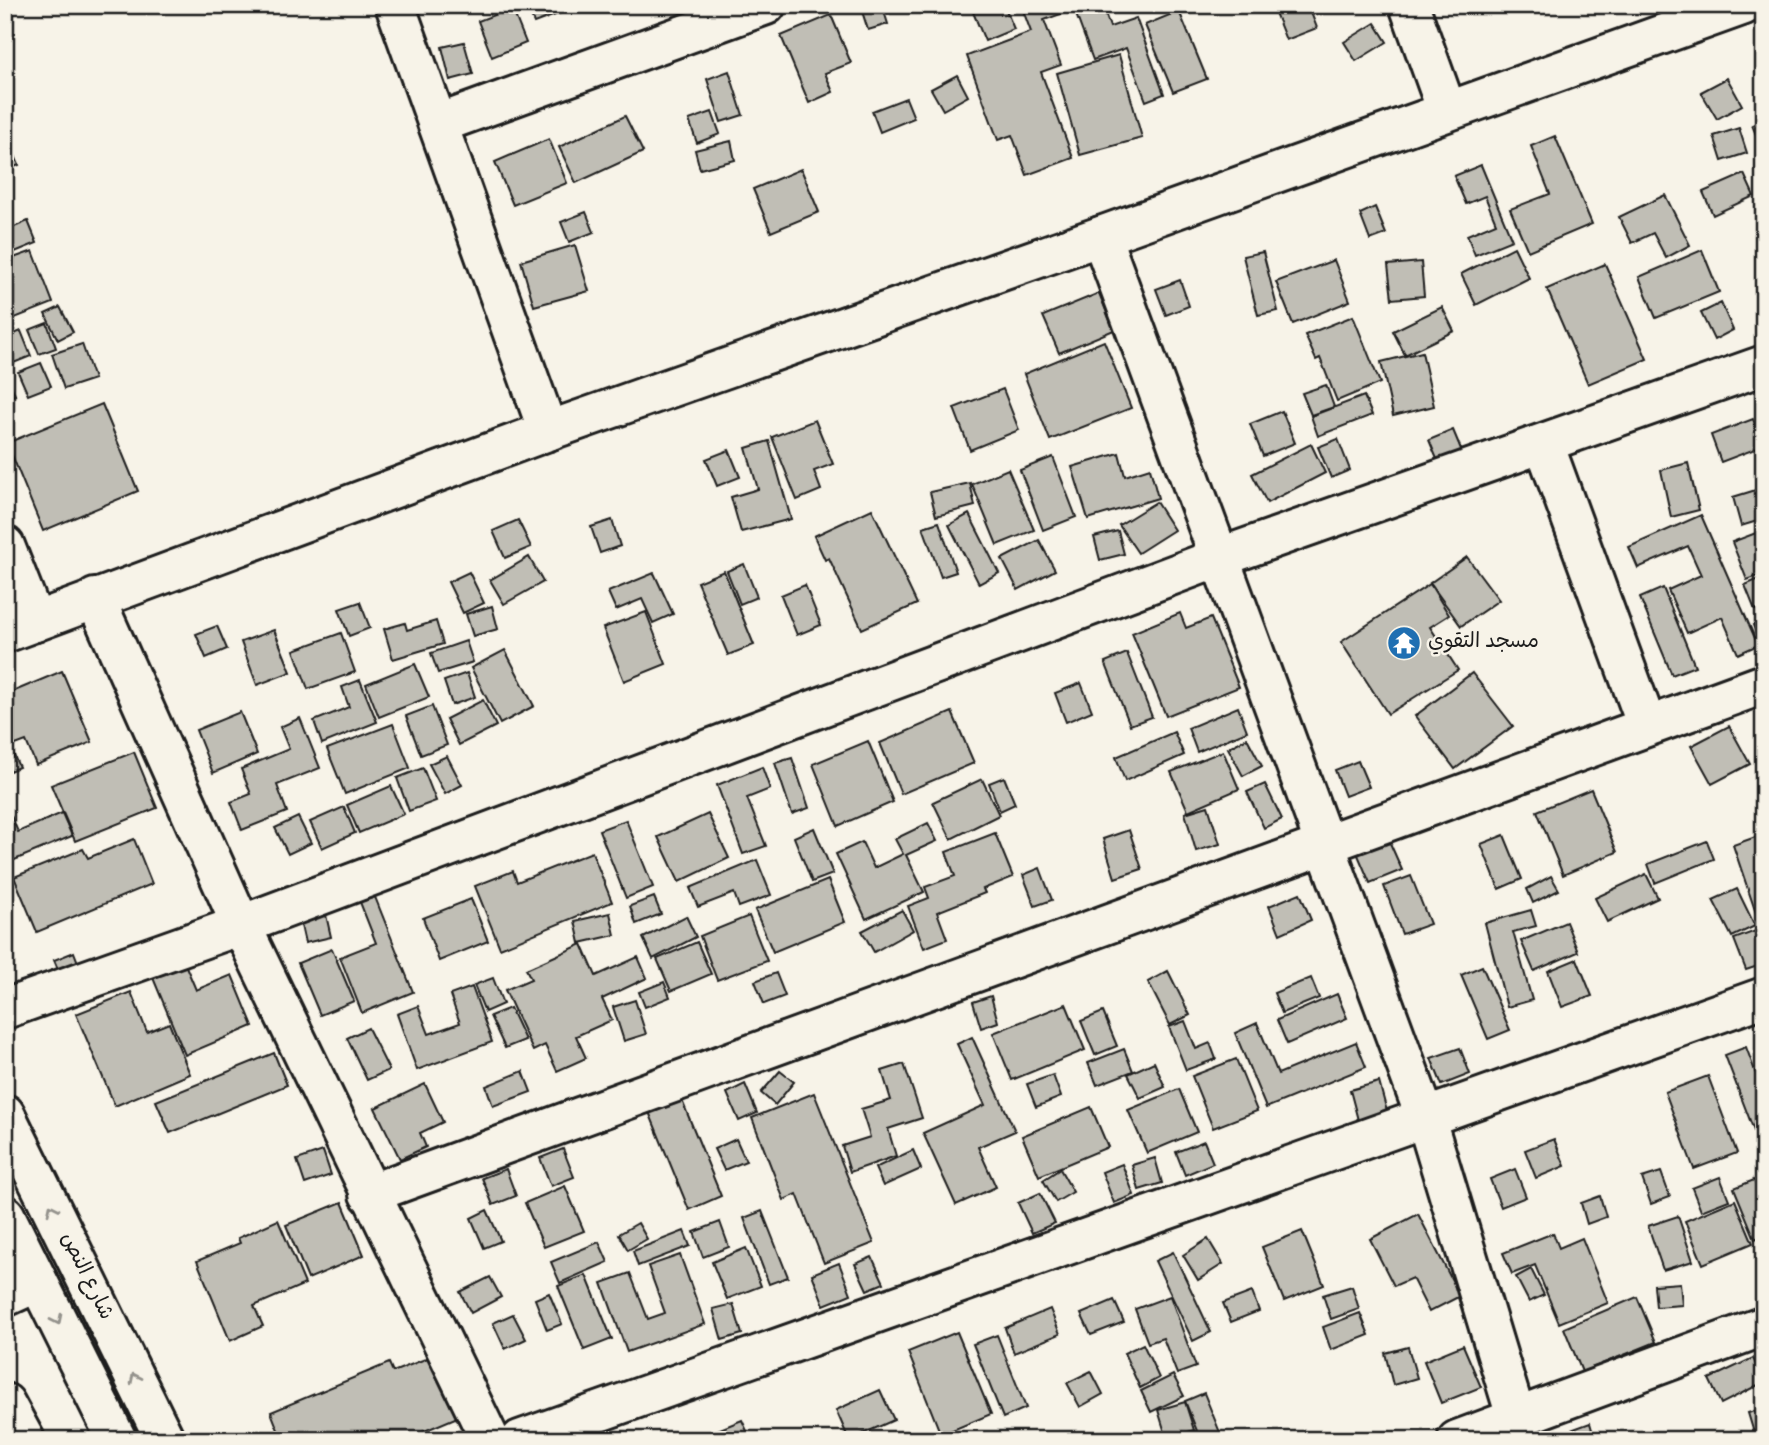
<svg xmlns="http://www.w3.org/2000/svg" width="1769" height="1445" font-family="'Gochi Hand','Playpen Sans Arabic',sans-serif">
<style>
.building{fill:#c0beb5;stroke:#1c1c1c;stroke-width:2}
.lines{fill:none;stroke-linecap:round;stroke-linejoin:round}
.minor-casing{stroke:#1c1c1c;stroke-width:44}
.major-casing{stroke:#1c1c1c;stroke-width:44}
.minor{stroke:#f7f3e8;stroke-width:38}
.major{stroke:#f7f3e8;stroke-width:38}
.oneway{stroke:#94928c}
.labels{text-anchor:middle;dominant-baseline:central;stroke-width:5;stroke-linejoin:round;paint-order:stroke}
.poi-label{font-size:21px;fill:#1c1c1c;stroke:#f7f3e8;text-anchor:start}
.street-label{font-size:21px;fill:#1c1c1c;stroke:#f7f3e8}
</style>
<rect width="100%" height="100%" fill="#f7f3e8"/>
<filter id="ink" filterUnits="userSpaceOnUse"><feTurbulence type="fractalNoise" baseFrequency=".0143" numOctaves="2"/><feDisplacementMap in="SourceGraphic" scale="14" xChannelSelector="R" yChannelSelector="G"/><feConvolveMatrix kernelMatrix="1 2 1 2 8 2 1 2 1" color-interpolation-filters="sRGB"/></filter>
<g filter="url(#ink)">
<g class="building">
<polygon points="526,5 557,5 561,13 534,23"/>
<polygon points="860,5 882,5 888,24 868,30"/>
<polygon points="970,5 1004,5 1014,29 985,41"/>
<polygon points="1021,5 1102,5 1110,27 1136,18 1164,94 1146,101 1126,48 1093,60 1074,9 1044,20 1061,65 1041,72 1073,158 1027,175 1012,135 998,140 967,56 1031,32"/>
<polygon points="1272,5 1308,5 1317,28 1286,40"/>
<polygon points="512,8 526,43 492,57 478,21"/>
<polygon points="1179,11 1207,79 1173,92 1145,25"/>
<polygon points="831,15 851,63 825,73 833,92 809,103 781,36"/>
<polygon points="1375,23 1387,42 1356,61 1344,42"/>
<polygon points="464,42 473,74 450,80 442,47"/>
<polygon points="1119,55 1142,138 1080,155 1057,73"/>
<polygon points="729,71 743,115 721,122 707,79"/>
<polygon points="957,75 968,96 943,110 931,89"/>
<polygon points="1727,78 1742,105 1717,119 1701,92"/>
<polygon points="906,98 914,118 880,132 872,111"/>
<polygon points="712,112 720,134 697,143 689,120"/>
<polygon points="625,116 643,152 576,183 559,147"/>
<polygon points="1764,120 1764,151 1763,151 1752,125"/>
<polygon points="1739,128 1747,153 1722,161 1714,136"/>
<polygon points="5,133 19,165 5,171"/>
<polygon points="1555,136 1592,224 1528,251 1510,209 1550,194 1531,146"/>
<polygon points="549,139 567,183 513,205 495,162"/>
<polygon points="731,141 735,160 700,169 695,150"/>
<polygon points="1481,165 1512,240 1475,255 1467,235 1496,223 1485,196 1466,204 1454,176"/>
<polygon points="801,169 819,212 771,232 753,189"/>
<polygon points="1744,174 1754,196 1713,215 1703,192"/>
<polygon points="1665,195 1690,245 1666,258 1653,233 1632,243 1619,217"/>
<polygon points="1375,207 1386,234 1370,240 1360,214"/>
<polygon points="586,212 594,232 569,242 561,222"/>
<polygon points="28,221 37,243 5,256 5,231"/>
<polygon points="575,245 589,291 534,306 521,261"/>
<polygon points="1514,247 1529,278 1476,305 1461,274"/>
<polygon points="1702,250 1719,292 1656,318 1639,277"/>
<polygon points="33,251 53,303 7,321 10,331 5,333 5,261"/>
<polygon points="1263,252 1278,311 1258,315 1243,256"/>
<polygon points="1334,260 1350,301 1293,324 1276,282"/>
<polygon points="1421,262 1424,296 1392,299 1388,265"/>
<polygon points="1605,264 1647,359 1588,384 1547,289"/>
<polygon points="1180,280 1189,306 1166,315 1156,289"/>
<polygon points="1099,293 1114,330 1059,353 1043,316"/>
<polygon points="1721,303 1733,330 1714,340 1701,313"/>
<polygon points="60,307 73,332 58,340 45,314"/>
<polygon points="1442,307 1454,331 1405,355 1393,331"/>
<polygon points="1353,316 1380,383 1337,401 1320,358 1316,360 1305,335"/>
<polygon points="47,323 56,348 39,354 29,330"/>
<polygon points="21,331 31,356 6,366 5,338"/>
<polygon points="1104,341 1131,408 1050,440 1024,374"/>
<polygon points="82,344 94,379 64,389 52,354"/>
<polygon points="1422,352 1434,406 1393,416 1381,362"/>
<polygon points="41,363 51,386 28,395 18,372"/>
<polygon points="5,370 15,395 5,398"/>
<polygon points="1326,385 1334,407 1311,415 1302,393"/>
<polygon points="1003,389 1019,430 970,450 954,408"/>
<polygon points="1364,396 1372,415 1318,436 1311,416"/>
<polygon points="102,404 138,491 43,531 7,443"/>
<polygon points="1282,411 1295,443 1263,456 1250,424"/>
<polygon points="1753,419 1763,446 1721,462 1711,435"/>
<polygon points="815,420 833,464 814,471 821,490 797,500 772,437"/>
<polygon points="1453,430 1463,454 1439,464 1429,440"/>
<polygon points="1338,439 1350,470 1331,478 1318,447"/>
<polygon points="769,441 791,519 741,532 731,497 758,489 746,448"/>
<polygon points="1311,444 1325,473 1267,503 1252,474"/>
<polygon points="729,450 740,477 717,486 706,459"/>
<polygon points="1119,453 1125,476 1150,468 1158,498 1088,519 1072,467"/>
<polygon points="1053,457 1076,517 1043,530 1020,470"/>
<polygon points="1688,463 1699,510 1671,517 1661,470"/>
<polygon points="1008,469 1034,530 997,545 972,484"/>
<polygon points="970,483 975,506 936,516 930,492"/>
<polygon points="1759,489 1764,508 1764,519 1741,526 1733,497"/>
<polygon points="1156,502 1174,530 1138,553 1119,525"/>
<polygon points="872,509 917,604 862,629 829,558 825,560 814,536"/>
<polygon points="969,514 999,573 979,584 949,525"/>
<polygon points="1701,515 1758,645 1738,654 1722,617 1687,633 1668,590 1701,575 1688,546 1638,568 1629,547"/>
<polygon points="518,520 531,547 505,558 493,531"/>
<polygon points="612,520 620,546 600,553 591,527"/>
<polygon points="939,522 956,572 941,577 923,527"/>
<polygon points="1764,530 1764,574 1747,580 1732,542"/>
<polygon points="1118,531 1124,554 1100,560 1094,537"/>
<polygon points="1039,540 1055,570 1018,590 1002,559"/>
<polygon points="529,557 543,582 504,604 490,580"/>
<polygon points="1467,557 1499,600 1461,626 1430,583"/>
<polygon points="744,564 757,597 740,604 727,571"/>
<polygon points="724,571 754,645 728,655 697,582"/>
<polygon points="469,572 484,603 463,613 448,582"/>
<polygon points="654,573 673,614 653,623 642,599 616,610 608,592"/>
<polygon points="1764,577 1764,607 1755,610 1745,585"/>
<polygon points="1430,584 1449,615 1430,627 1458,670 1388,714 1341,642"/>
<polygon points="805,585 821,625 797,635 781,595"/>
<polygon points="1663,588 1695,666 1672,675 1640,598"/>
<polygon points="360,602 370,628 349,636 339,609"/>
<polygon points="492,606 498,629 473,636 466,614"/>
<polygon points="646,612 666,664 624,681 603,628"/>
<polygon points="1180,613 1186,628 1211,618 1239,687 1166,716 1132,633"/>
<polygon points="1764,620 1764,652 1753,625"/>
<polygon points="436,621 443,644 393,659 384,629 405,623 407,630"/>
<polygon points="217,626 227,649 206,658 196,634"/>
<polygon points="274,630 291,672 257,685 241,642"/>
<polygon points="341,633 355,672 308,689 294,650"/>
<polygon points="466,641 473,662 438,673 431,653"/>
<polygon points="505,650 534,706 500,724 471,668"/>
<polygon points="1127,653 1152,717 1130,725 1105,662"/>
<polygon points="415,664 429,697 379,717 366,684"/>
<polygon points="62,671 92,742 36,765 26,741 10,747 19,767 5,773 5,695"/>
<polygon points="467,673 475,697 452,705 444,681"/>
<polygon points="1472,673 1513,726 1455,769 1415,716"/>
<polygon points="360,680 377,722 322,744 314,721 349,707 342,687"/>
<polygon points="1081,683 1092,711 1066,722 1055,693"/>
<polygon points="483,700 496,726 459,745 446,719"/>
<polygon points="432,706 447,745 421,755 406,716"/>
<polygon points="1238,707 1247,731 1197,752 1188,728"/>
<polygon points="240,712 257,754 213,773 196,730"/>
<polygon points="952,712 974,763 901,794 880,743"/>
<polygon points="300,718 320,768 277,785 287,812 242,830 231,802 251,794 241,769 289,749 280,727"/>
<polygon points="393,724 410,768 345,794 327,749"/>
<polygon points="1729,726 1750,764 1712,784 1691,746"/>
<polygon points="1174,732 1184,755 1125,781 1116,757"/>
<polygon points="1247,738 1262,766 1243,776 1228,748"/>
<polygon points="868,741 893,802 838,826 813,764"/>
<polygon points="1223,751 1239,789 1188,811 1171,772"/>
<polygon points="134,752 157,808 75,841 51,785"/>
<polygon points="447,756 462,785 445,794 429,764"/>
<polygon points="792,758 809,808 792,814 775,763"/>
<polygon points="1358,761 1369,787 1345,796 1335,770"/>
<polygon points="762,767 770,789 747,798 766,846 743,854 717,785"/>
<polygon points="423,768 436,801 409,811 397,778"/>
<polygon points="1004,777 1015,804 1000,811 989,783"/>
<polygon points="982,779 999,815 951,839 933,802"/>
<polygon points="1265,784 1282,819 1264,828 1247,792"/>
<polygon points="391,786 404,814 359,833 347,805"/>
<polygon points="1591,789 1617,852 1563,875 1537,811"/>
<polygon points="5,802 18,832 62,813 72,836 5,864"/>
<polygon points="1208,806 1220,844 1196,851 1185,813"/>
<polygon points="344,807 355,833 322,848 310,822"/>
<polygon points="708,814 729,858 679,882 658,837"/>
<polygon points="298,817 311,843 288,854 275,828"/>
<polygon points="626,820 653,887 626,898 599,830"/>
<polygon points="928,823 937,841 906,855 924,892 866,919 836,854 862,842 874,868 903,854 895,839"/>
<polygon points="814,828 833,874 812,882 794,837"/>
<polygon points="1129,830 1142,869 1115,878 1103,839"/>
<polygon points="995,833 1013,877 983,889 985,893 937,912 947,939 924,948 908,906 929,898 925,887 955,876 946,852"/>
<polygon points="1386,834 1402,870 1370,883 1355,848"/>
<polygon points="1764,834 1764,917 1758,919 1733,845"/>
<polygon points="1504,835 1522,879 1499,889 1481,844"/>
<polygon points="134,839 152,884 37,932 14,877 83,849 88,858"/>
<polygon points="1707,841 1714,859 1655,883 1648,864"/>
<polygon points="592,852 612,902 500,948 475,886 513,871 517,882"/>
<polygon points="757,860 771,895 739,907 734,893 698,907 690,888"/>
<polygon points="1040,868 1052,900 1035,906 1023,875"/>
<polygon points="1646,874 1658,898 1607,922 1595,898"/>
<polygon points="1411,876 1430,924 1402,934 1384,886"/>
<polygon points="1551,876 1559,890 1533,903 1527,889"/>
<polygon points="828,880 845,922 773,952 755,910"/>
<polygon points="1737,889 1755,926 1732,937 1713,900"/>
<polygon points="1300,893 1311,920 1280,934 1269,906"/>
<polygon points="375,897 413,992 362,1013 340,957 376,943 360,902"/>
<polygon points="654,897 661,914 636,924 630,906"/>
<polygon points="471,899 488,941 439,961 423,918"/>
<polygon points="902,910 913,930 874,952 862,931"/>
<polygon points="1531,910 1536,926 1513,932 1532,1000 1507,1007 1485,923"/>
<polygon points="610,913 615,935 580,943 575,921"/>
<polygon points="326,915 331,937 305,943 300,921"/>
<polygon points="686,916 696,937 653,959 643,938"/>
<polygon points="749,916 767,961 717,980 700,936"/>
<polygon points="1566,922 1578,952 1534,971 1521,941"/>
<polygon points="1761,929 1764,938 1764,964 1746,970 1734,939"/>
<polygon points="171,931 196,990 232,975 253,1026 185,1055 139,944"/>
<polygon points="697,942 711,974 671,991 657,959"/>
<polygon points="582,944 596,976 638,957 647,978 602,999 612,1020 576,1036 586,1058 557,1071 545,1045 533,1051 505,990 531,979 526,969"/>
<polygon points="332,949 354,1001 320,1015 298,963"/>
<polygon points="74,952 82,973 63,981 54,960"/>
<polygon points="1577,959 1592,996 1562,1007 1548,971"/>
<polygon points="1482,966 1510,1030 1488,1039 1461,975"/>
<polygon points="1168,971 1190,1015 1170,1025 1148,982"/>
<polygon points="776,973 785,996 764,1004 755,981"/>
<polygon points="493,978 503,1004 485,1012 474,985"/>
<polygon points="1311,978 1319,998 1282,1013 1274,993"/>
<polygon points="664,982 670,997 645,1007 639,992"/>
<polygon points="472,987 492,1042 417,1070 397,1014 418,1006 429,1034 460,1023 450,995"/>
<polygon points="131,992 147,1032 169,1023 190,1074 115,1106 76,1014"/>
<polygon points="1337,994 1347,1018 1287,1044 1277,1020"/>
<polygon points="991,996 998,1022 981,1028 973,1002"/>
<polygon points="635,1000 646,1034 624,1041 613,1007"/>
<polygon points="1066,1004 1085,1050 1012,1080 993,1033"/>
<polygon points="510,1008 525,1040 505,1048 490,1016"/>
<polygon points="1103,1012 1117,1046 1095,1055 1081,1021"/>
<polygon points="1185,1021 1196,1049 1210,1043 1216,1059 1186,1070 1169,1027"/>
<polygon points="1257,1023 1278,1074 1356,1042 1366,1067 1266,1108 1235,1033"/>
<polygon points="368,1028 389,1070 367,1080 347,1038"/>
<polygon points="972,1037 1015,1131 978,1147 996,1187 956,1205 923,1133 985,1105 957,1044"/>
<polygon points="1746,1047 1758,1079 1764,1077 1764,1157 1725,1055"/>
<polygon points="1460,1048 1470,1074 1442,1085 1431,1058"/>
<polygon points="1124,1049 1133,1071 1097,1085 1088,1063"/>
<polygon points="274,1053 287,1085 170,1133 156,1101"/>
<polygon points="1236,1059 1257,1111 1213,1128 1192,1076"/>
<polygon points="1154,1062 1165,1087 1140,1098 1128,1074"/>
<polygon points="904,1064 922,1118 888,1129 896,1156 850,1172 842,1146 870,1137 861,1109 891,1100 882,1071"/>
<polygon points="523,1071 531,1092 493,1106 486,1086"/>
<polygon points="780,1071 794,1082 775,1105 761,1093"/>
<polygon points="1053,1075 1061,1097 1036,1107 1027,1084"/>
<polygon points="1708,1076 1737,1153 1694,1169 1665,1092"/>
<polygon points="1379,1082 1388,1115 1359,1124 1350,1090"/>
<polygon points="425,1084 443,1122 420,1133 426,1147 400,1159 375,1108"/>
<polygon points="745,1084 757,1113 739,1121 727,1093"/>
<polygon points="1179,1089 1197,1132 1147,1153 1128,1110"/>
<polygon points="814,1093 874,1243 824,1263 797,1194 784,1200 752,1118"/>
<polygon points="681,1098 721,1196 689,1210 649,1112"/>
<polygon points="1091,1107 1108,1147 1039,1176 1022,1136"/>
<polygon points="736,1139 746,1161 724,1170 714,1149"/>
<polygon points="1554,1139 1565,1166 1536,1178 1525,1150"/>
<polygon points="1204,1141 1213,1163 1185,1175 1176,1152"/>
<polygon points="563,1149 574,1177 551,1186 540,1158"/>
<polygon points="913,1150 921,1169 883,1186 875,1168"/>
<polygon points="323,1151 331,1175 305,1184 297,1160"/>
<polygon points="1155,1158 1162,1183 1139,1190 1132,1165"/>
<polygon points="1122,1164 1134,1195 1114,1203 1102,1172"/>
<polygon points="506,1169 516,1196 493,1205 482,1178"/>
<polygon points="1060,1169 1073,1192 1056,1202 1043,1180"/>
<polygon points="1515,1169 1526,1197 1501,1207 1490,1179"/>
<polygon points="1661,1172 1670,1197 1651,1204 1642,1178"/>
<polygon points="1720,1177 1729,1200 1701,1211 1692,1188"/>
<polygon points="1754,1180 1764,1203 1764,1235 1755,1239 1734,1188"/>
<polygon points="565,1186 584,1231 544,1247 525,1203"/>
<polygon points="1040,1193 1055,1223 1032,1233 1018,1203"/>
<polygon points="1600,1196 1606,1217 1587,1224 1581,1203"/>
<polygon points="1735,1200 1753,1243 1703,1264 1685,1221"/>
<polygon points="342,1202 364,1255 308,1279 286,1225"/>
<polygon points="487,1210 501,1241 484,1248 471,1218"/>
<polygon points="762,1211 788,1277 769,1284 744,1218"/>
<polygon points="1418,1214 1460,1296 1429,1312 1412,1278 1394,1286 1370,1239"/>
<polygon points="1678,1216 1693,1261 1663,1270 1648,1226"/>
<polygon points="278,1220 305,1284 254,1306 263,1326 230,1341 197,1261 240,1243 238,1238"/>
<polygon points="720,1222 729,1247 703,1257 694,1232"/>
<polygon points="638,1223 647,1239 628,1250 619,1234"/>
<polygon points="684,1231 690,1246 638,1266 633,1251"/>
<polygon points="1302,1231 1324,1285 1284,1301 1262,1247"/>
<polygon points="1553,1233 1559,1248 1582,1238 1608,1303 1559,1323 1535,1265 1512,1274 1503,1253"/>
<polygon points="1208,1239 1223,1264 1198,1280 1183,1255"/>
<polygon points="599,1242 608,1262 560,1283 551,1262"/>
<polygon points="746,1248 761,1286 727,1299 712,1262"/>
<polygon points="1173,1252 1211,1332 1193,1341 1155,1261"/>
<polygon points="680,1255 705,1324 627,1352 602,1283 630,1273 648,1319 665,1313 648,1266"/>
<polygon points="872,1257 884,1283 867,1290 855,1264"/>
<polygon points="839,1263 851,1294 824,1305 812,1274"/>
<polygon points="1531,1269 1544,1295 1529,1302 1516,1277"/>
<polygon points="586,1275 612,1339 584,1350 558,1286"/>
<polygon points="490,1277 501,1297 471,1313 460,1292"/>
<polygon points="1680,1283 1682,1305 1656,1307 1654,1285"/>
<polygon points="1352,1286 1359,1309 1331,1319 1323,1295"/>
<polygon points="1252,1292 1259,1311 1231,1322 1223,1303"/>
<polygon points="549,1293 562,1324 547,1330 535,1299"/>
<polygon points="1170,1296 1196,1367 1177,1374 1163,1338 1148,1343 1135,1309"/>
<polygon points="1637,1297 1656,1342 1582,1372 1564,1328"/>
<polygon points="1114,1300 1124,1322 1091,1335 1081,1314"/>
<polygon points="733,1304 742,1334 722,1340 713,1309"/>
<polygon points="1050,1309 1060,1334 1014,1353 1005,1328"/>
<polygon points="1360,1313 1369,1335 1331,1350 1323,1327"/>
<polygon points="513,1314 526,1339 505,1349 493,1323"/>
<polygon points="957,1332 991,1414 941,1435 908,1352"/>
<polygon points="997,1335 1026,1408 1003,1418 973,1344"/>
<polygon points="1143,1344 1159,1378 1140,1388 1124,1353"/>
<polygon points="1463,1345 1481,1387 1441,1403 1424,1361"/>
<polygon points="1408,1347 1417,1378 1393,1385 1385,1353"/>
<polygon points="435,1355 460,1416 403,1440 282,1440 271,1412 389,1363 393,1372"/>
<polygon points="1753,1358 1764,1382 1721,1404 1709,1379"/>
<polygon points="1091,1371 1103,1394 1080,1407 1067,1383"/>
<polygon points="1173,1375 1184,1396 1151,1412 1141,1391"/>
<polygon points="880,1390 894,1420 849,1440 836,1410"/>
<polygon points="1204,1393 1223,1440 1176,1440 1197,1431 1185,1401"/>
<polygon points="1185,1402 1194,1430 1167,1439 1158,1410"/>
<polygon points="1764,1408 1764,1434 1755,1436 1748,1413"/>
<polygon points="742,1420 751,1440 719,1440 715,1431"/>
<polygon points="1590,1423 1595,1440 1572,1440 1568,1431"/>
<polygon points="962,1433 964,1440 941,1440"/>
</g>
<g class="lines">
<g class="minor-casing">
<g id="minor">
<polyline points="395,5 548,431"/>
<polyline points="1409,5 1447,111"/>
<polyline points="438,124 766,5"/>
<polyline points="1101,236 1426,1119 1523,1440"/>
<polyline points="1544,444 1647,726"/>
<polyline points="5,546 35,622"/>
<polyline points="95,598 241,925 490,1440"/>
<polyline points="5,633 548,431 1101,236 1744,5"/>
<polyline points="5,1009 241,925 1218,558 1764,365"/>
<polyline points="369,1194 1764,684"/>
<polyline points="5,1297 38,1282"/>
<polyline points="5,1403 25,1440"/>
<polyline points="520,1440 1764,997"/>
<polyline points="1457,1440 1764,1326"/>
</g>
</g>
<g class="major-casing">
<g id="major">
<polyline points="5,1114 165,1440"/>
<polyline points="5,1215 117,1440"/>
</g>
</g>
<use href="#minor" class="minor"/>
<use href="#major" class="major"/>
</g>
<defs><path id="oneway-chevron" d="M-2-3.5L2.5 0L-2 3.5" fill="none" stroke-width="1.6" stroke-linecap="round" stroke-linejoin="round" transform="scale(1.75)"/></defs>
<g class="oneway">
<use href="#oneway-chevron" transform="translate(52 1209) rotate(-116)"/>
<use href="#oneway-chevron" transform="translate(57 1320) rotate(64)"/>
<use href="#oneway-chevron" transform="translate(135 1378) rotate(-116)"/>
</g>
</g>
<defs>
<g id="temple-disc" transform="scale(1.75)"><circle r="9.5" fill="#1f6fb2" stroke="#f7f3e8"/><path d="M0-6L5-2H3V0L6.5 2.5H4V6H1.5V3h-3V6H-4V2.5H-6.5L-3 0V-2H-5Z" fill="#fff"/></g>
</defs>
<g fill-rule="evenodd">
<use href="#temple-disc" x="1404" y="643"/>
</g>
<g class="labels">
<g class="poi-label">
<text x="1428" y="643">مسجد التقوي</text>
</g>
<g class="street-label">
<text transform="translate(85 1277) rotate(64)">شارع النص</text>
</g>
</g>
<rect width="1769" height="1445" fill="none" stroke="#f7f3e8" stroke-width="28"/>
<rect x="14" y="14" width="1741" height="1417" fill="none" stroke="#1c1c1c" stroke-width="2.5" filter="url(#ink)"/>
</svg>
